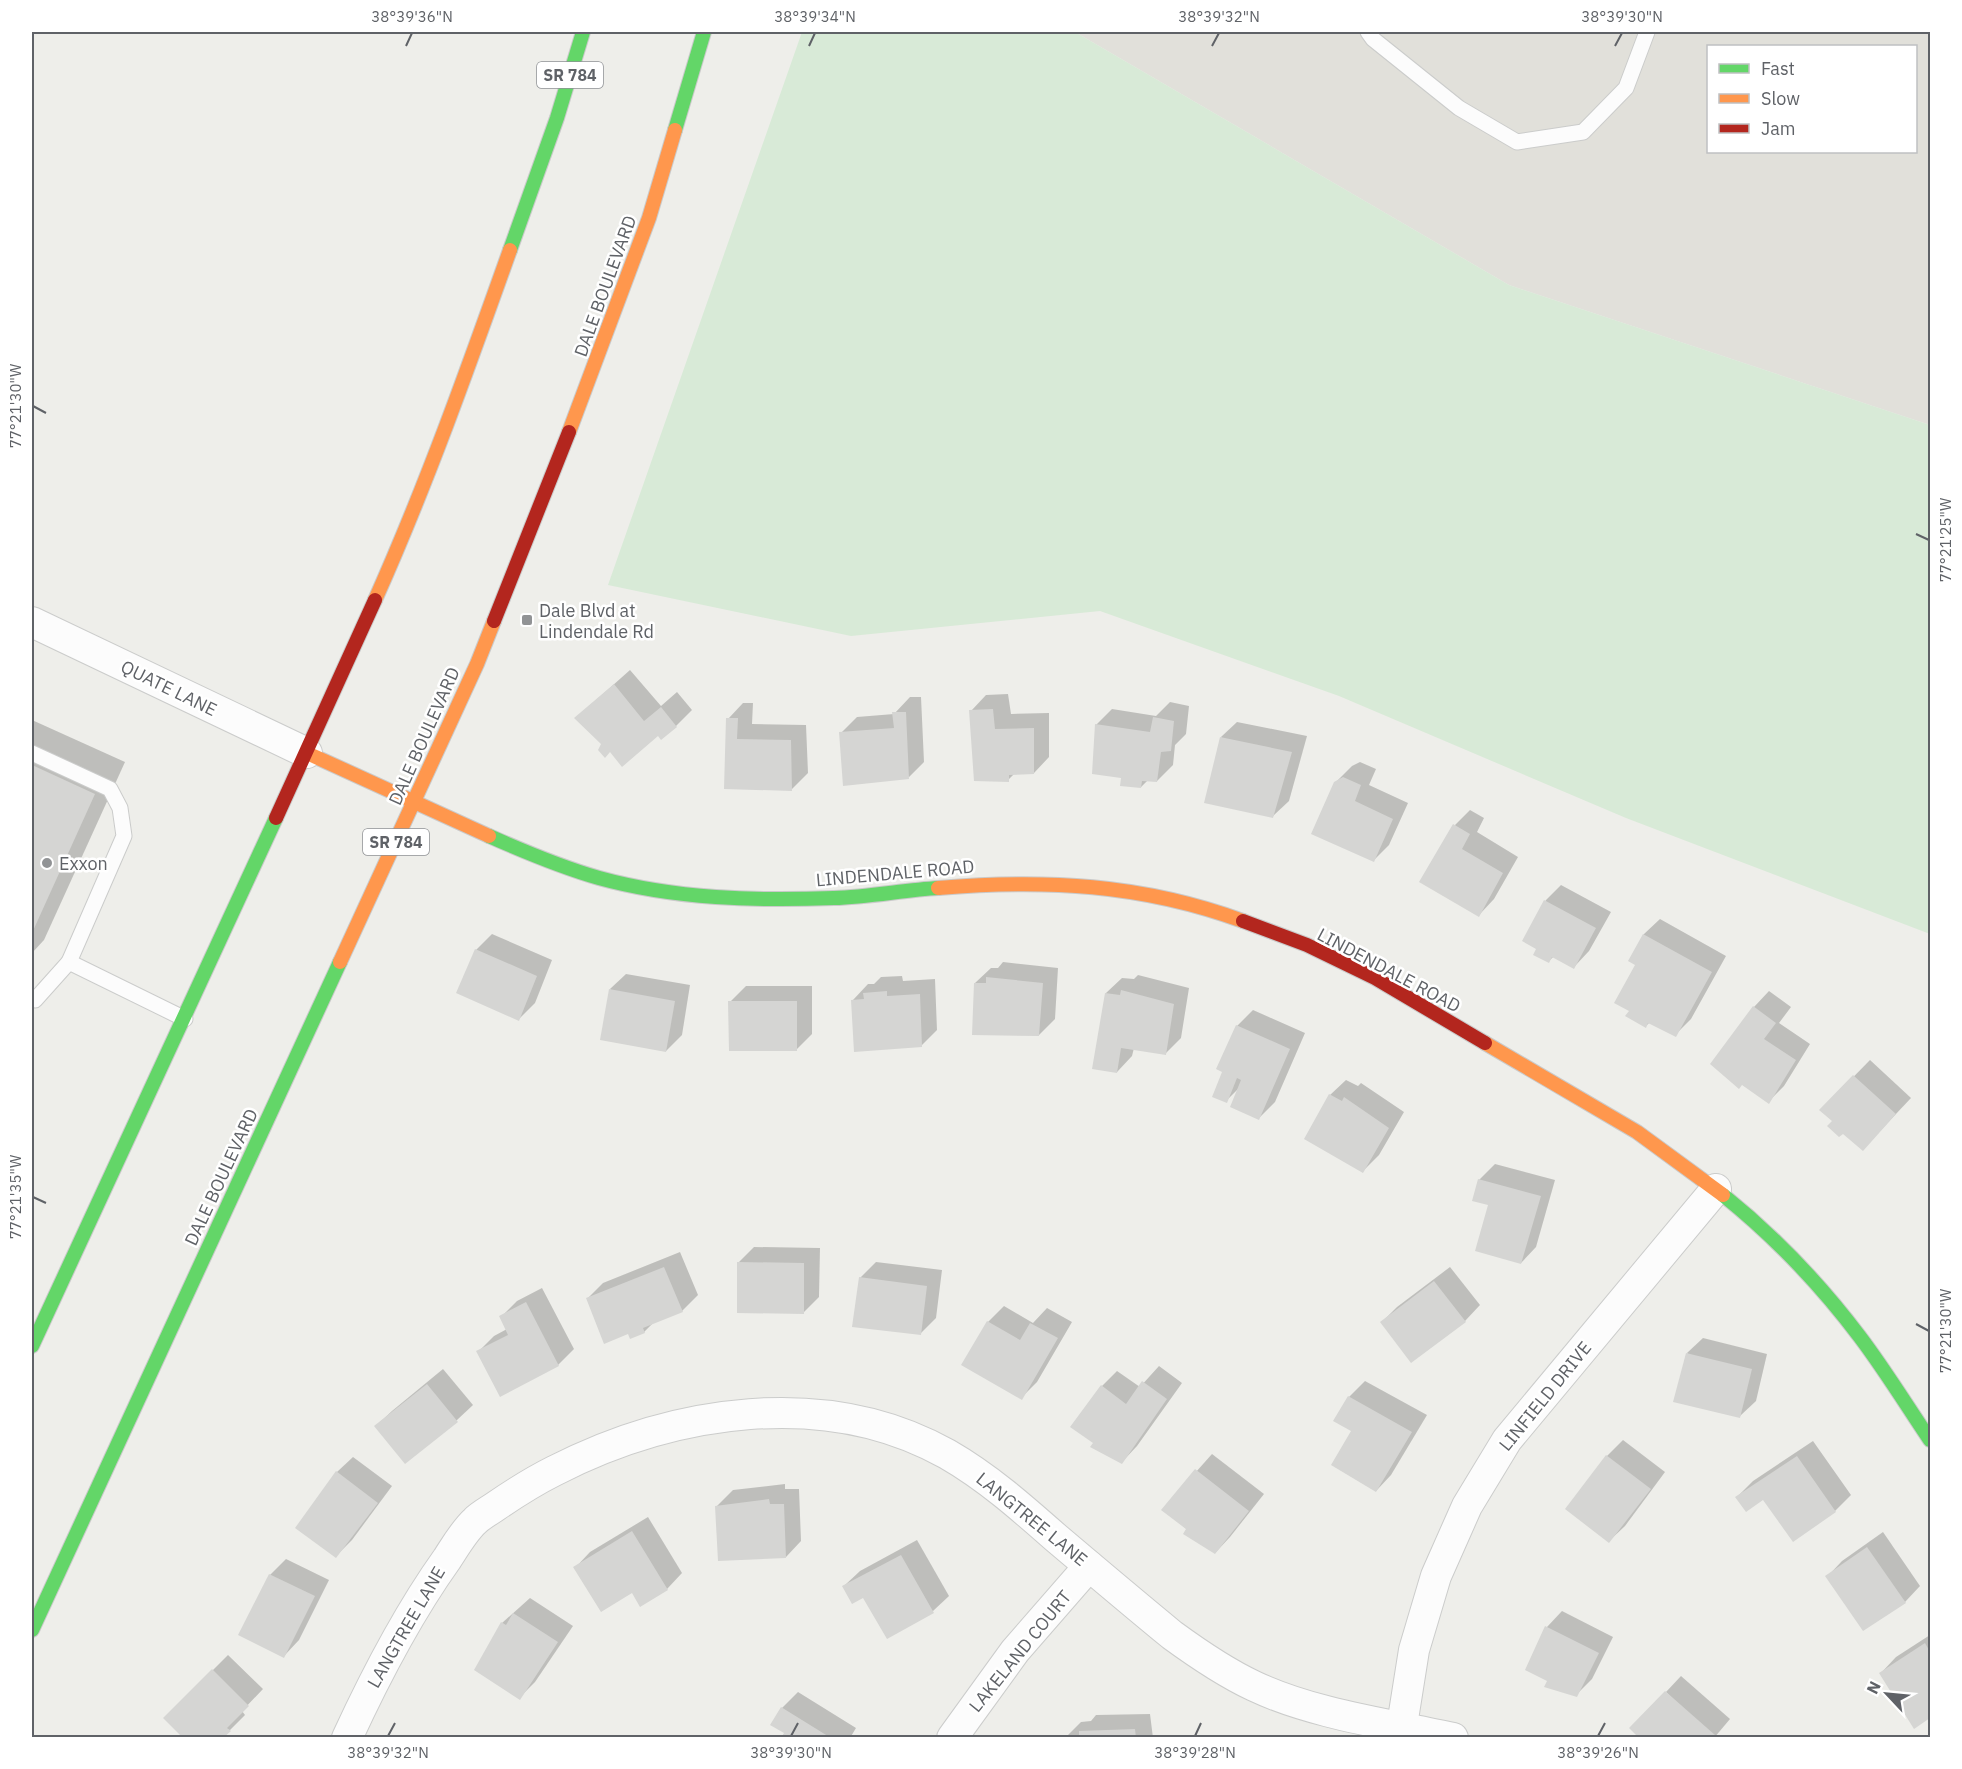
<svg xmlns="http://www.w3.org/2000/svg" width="1962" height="1769" font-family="'IBM Plex Sans',sans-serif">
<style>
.education{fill:#e1e0da;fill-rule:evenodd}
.green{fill:#d8ead7}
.shadow{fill:#0003}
.building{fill:#d5d5d3}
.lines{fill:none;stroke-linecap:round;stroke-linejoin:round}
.lane-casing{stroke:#cbcccb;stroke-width:17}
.street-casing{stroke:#cbcccb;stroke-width:32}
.fast-casing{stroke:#cacaca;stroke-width:16}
.slow-casing{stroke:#cacaca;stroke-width:16}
.jam-casing{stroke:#cacaca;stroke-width:16}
.lane{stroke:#fcfcfc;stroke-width:15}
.street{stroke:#fcfcfc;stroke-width:30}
.fast{stroke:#63d668;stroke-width:14}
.slow{stroke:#ff974d;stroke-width:14}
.jam{stroke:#b3261e;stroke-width:14}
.ticks{fill:none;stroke:#5f6267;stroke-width:2}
.poi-dot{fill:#919395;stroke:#fff;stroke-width:2}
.labels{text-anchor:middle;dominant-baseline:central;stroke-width:5;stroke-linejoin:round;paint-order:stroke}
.shield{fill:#fff;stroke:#8f9195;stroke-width:1.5}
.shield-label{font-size:16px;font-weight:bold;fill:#5f6267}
.street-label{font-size:18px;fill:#5f6267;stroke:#fff}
.poi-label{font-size:18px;fill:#5f6267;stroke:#fff;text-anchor:start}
.neatline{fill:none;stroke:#5f6267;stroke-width:2}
.ticks-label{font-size:15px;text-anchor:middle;fill:#5f6267}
</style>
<rect width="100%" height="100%" fill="#eeeeea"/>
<path class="education" d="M 1075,32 L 1930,32 L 1930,425 L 1509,285 ZM 1708,46 L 1916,46 L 1916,152 L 1708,152 Z"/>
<polygon class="green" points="802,32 1075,32 1509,285 1930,425 1930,934 1626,818 1339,696 1100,611 851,636 608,585"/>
<g class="shadow">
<polygon points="630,670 661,706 677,692 692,710 676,726 658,734 602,743 576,718"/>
<polygon points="1008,694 1011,714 1049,713 1049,757 1034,773 1015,773 1008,780 971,711 986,695"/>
<polygon points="910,697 921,697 924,762 909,777 841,733 857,717 894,714"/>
<polygon points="1170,702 1189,706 1186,734 1175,745 1173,765 1157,781 1148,780 1141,787 1123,777 1096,725 1112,709 1156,716"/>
<polygon points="743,703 753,703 752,724 806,725 808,773 792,789 726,788 728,719"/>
<polygon points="32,720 125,762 44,940 32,953"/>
<polygon points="1237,722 1307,736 1289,801 1273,816 1221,737"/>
<polygon points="1360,762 1376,769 1369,785 1408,803 1389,845 1373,861 1335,783 1352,766"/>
<polygon points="1470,810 1484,818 1477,832 1518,857 1494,899 1479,915 1455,825"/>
<polygon points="1561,885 1611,912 1589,951 1574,967 1554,956 1549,961 1538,948 1524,940 1546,900"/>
<polygon points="1660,919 1726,956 1691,1019 1675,1035 1650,1022 1646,1026 1631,1011 1637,964 1630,960 1644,934"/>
<polygon points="492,934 552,960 535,1003 519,1019 476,950"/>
<polygon points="1003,962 1058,968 1055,1019 1039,1035 975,983 991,968 998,968"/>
<polygon points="626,974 690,985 682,1035 666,1051 610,989"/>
<polygon points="1138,975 1189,988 1181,1038 1165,1054 1134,1048 1132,1056 1117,1072 1106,993 1122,978 1134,979"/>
<polygon points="902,976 903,981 935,979 937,1030 921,1046 853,1000 868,984 874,984 881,977"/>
<polygon points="746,986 812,986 812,1034 796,1050 730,1002"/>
<polygon points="1769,991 1791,1007 1779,1023 1810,1044 1784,1086 1768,1102 1754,1007"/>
<polygon points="1253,1010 1305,1033 1275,1102 1259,1118 1239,1088 1226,1101 1224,1071 1237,1026"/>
<polygon points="1870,1060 1911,1098 1863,1149 1821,1110"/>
<polygon points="1346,1080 1358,1086 1361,1083 1404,1112 1379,1155 1363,1171 1330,1095"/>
<polygon points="1495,1164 1555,1180 1536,1247 1521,1263 1479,1180"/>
<polygon points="754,1247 820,1248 819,1297 803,1313 738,1263"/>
<polygon points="680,1252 698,1295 682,1311 654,1322 644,1332 629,1332 587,1299 603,1283"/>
<polygon points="876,1262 942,1270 936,1318 920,1334 860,1278"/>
<polygon points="1450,1267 1480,1305 1465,1321 1382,1322 1397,1307"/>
<polygon points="542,1288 574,1349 558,1365 478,1352 494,1336 507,1329 501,1317 517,1301"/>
<polygon points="1004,1306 1033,1323 1047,1308 1072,1322 1037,1382 1021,1398 988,1322"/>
<polygon points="1703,1338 1767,1354 1756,1401 1740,1416 1687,1353"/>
<polygon points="1159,1366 1182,1383 1137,1446 1122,1462 1095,1443 1102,1386 1117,1371 1140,1387"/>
<polygon points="443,1369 473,1405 457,1420 405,1462 376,1426 392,1411"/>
<polygon points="1365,1381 1427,1415 1391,1475 1376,1491 1353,1431 1349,1397"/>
<polygon points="1623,1440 1665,1472 1625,1526 1609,1541 1607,1456"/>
<polygon points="1813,1441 1851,1495 1835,1511 1764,1498 1737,1497 1753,1481"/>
<polygon points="1212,1454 1264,1494 1230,1537 1215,1553 1163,1509"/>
<polygon points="353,1457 392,1486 352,1540 336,1556 337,1472"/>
<polygon points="785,1484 785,1489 799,1489 801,1541 786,1557 717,1506 733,1490"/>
<polygon points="648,1517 682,1573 667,1589 633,1591 575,1568 590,1552"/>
<polygon points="1883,1532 1920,1586 1905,1602 1827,1577 1842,1561"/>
<polygon points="917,1540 949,1596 933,1611 864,1596 844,1586 860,1571"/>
<polygon points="286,1559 329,1580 299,1640 284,1656 240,1635 270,1575"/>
<polygon points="530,1598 573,1626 535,1682 519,1698 502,1623"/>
<polygon points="1562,1611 1613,1637 1592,1679 1576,1695 1527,1669 1547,1627"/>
<polygon points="1930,1635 1930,1716 1914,1727 1881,1673 1896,1657"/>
<polygon points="228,1655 263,1689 242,1711 245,1715 230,1730 165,1718"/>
<polygon points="1681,1676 1730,1719 1714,1738 1666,1692"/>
<polygon points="798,1692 856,1728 850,1738 783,1738 786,1732 782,1708"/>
<polygon points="1150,1714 1153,1738 1065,1738 1081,1722 1091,1721 1096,1715"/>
</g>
<g class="building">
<polygon points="614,684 644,721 661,707 677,727 661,740 658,736 622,767 610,752 605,758 598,750 601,744 574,718"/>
<polygon points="993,709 995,729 1034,728 1034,774 1009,775 1009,782 974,781 969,710"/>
<polygon points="892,712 906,712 909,779 843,786 839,732 894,728"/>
<polygon points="1153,717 1174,721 1171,751 1161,752 1157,782 1142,781 1141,788 1120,786 1121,778 1092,774 1095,724 1150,732"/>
<polygon points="726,718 738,718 737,739 791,740 792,791 724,789"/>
<polygon points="1220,737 1292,752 1273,818 1204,803"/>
<polygon points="32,765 95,794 32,933"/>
<polygon points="1343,777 1361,785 1355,801 1393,819 1374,862 1311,834 1334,782"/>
<polygon points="1453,824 1470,834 1462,849 1503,873 1479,917 1419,882"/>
<polygon points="1544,900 1596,928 1574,969 1552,957 1549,963 1533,955 1536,949 1522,941"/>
<polygon points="1643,934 1712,972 1676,1037 1648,1023 1646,1028 1625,1016 1629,1011 1614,1003 1635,965 1628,961"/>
<polygon points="475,949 537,976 519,1021 456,993"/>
<polygon points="986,977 1043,983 1039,1036 972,1035 974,983 986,983"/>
<polygon points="609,989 675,1001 666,1052 600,1040"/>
<polygon points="1121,990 1174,1004 1166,1055 1121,1048 1117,1073 1092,1069 1105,993 1120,995"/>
<polygon points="887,991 887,996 920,994 922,1047 854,1052 851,1000 864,999 863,993"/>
<polygon points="728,1001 797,1001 797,1051 729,1051"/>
<polygon points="1753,1006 1776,1023 1764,1039 1796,1060 1769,1104 1742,1085 1739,1089 1710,1064"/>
<polygon points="1236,1025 1290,1049 1259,1120 1230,1107 1241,1080 1237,1078 1227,1103 1212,1097 1222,1072 1216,1069"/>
<polygon points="1853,1075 1896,1114 1863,1151 1843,1134 1839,1137 1827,1126 1832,1121 1819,1110"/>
<polygon points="1329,1094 1342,1101 1344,1097 1389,1128 1363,1173 1304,1139"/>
<polygon points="1478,1179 1541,1196 1521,1264 1475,1251 1488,1205 1472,1201"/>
<polygon points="737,1262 804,1263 804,1314 737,1313"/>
<polygon points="664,1267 683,1312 643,1328 645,1333 630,1339 628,1334 604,1344 586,1298"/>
<polygon points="859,1277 927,1286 921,1335 852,1327"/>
<polygon points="1434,1281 1466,1322 1411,1363 1380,1322"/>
<polygon points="526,1302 559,1366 500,1397 476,1351 508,1335 499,1316"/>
<polygon points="987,1321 1020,1340 1030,1323 1058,1338 1022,1400 961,1365"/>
<polygon points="1686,1353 1752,1369 1740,1418 1673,1402"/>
<polygon points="1142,1381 1167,1399 1122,1464 1090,1447 1093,1443 1070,1427 1101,1385 1126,1404"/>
<polygon points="427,1384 458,1422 405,1464 374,1426"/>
<polygon points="1348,1396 1412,1432 1376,1492 1331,1465 1351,1431 1333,1421"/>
<polygon points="1606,1455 1651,1489 1609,1543 1565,1509"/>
<polygon points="1797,1456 1836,1512 1793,1542 1763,1500 1746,1512 1735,1497"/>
<polygon points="1195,1469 1249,1511 1215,1554 1183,1534 1186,1529 1161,1510"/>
<polygon points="336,1471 378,1503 336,1558 295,1528"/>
<polygon points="769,1499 770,1504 784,1504 786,1558 718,1561 715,1506"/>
<polygon points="632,1531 668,1590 640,1607 632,1593 601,1612 573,1567"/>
<polygon points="1867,1547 1906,1603 1863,1631 1825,1576"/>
<polygon points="901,1555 934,1613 887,1639 863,1598 852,1604 842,1586"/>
<polygon points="269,1574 315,1596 284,1658 238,1635"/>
<polygon points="513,1613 558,1642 520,1700 474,1670 501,1622 506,1625"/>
<polygon points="1545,1626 1599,1653 1577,1697 1544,1687 1547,1681 1525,1670"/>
<polygon points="1925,1643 1930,1652 1930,1718 1914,1729 1879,1673"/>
<polygon points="212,1669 249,1706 227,1728 231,1731 223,1738 183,1738 163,1718"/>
<polygon points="1665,1691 1715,1735 1714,1738 1639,1738 1629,1728"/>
<polygon points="781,1707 831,1738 781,1738 784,1733 770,1725"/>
<polygon points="1135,1729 1136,1738 1075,1738 1075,1736 1079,1735 1079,1731"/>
</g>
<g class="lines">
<g class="lane-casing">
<g id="lane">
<polyline points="1368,32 1373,39 1459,108 1517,142 1583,132 1626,88 1647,32"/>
<polyline points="32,753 110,789 120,808 124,836 69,962"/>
<polyline points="32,999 35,1000 69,962 185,1019"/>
</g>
</g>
<g class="street-casing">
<g id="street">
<polyline points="32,622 307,753"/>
<path d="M 347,1738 C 376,1675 407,1615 447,1559 C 455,1547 464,1531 475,1521 C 481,1515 489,1511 496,1506 C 515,1493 534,1481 554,1471 C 673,1410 826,1386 947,1454 C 987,1477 1021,1507 1055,1537 C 1094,1570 1133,1603 1172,1635 C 1198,1654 1224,1672 1254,1686 C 1313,1714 1389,1724 1453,1738"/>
<polyline points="952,1738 1015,1651 1089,1566"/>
<polyline points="1400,1738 1414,1650 1436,1576 1467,1506 1507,1440 1716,1189"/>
</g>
</g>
<g class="fast-casing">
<g id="fast">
<polyline points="675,130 704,32"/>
<polyline points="510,250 557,118 583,32"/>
<path d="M 489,836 C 525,852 561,867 599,878 C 675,899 756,901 834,898 C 869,897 904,890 938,888"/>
<path d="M 1723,1195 C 1774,1236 1820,1284 1860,1337 C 1885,1370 1907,1406 1930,1440"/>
<polyline points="32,1346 276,818"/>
<polyline points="32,1630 340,962"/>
</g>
</g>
<g class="slow-casing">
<g id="slow">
<polyline points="569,432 649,218 675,130"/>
<path d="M 375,600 C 426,486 468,368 510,250"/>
<polyline points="307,753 489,836"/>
<path d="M 938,888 C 1045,879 1142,884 1243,921"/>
<polyline points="340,962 477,664 494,621"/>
<polyline points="1485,1043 1637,1132 1723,1195"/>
</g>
</g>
<g class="jam-casing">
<g id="jam">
<polyline points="494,621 569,432"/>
<polyline points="276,818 375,600"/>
<polyline points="1243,921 1307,945 1375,978 1485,1043"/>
</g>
</g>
<use href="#lane" class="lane"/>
<use href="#street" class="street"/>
<use href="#fast" class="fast"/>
<use href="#slow" class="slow"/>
<use href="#jam" class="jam"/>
</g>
<path class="ticks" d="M 406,46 L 412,33M 809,46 L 815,33M 1212,46 L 1219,33M 1615,46 L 1622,33M 33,406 L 46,413M 1916,534 L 1929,540M 33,1197 L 46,1203M 1916,1324 L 1929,1331M 388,1736 L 395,1723M 791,1736 L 798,1723M 1195,1736 L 1201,1723M 1598,1736 L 1605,1723"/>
<g class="poi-dot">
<rect x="521" y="614" width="12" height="12" rx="3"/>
<circle cx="47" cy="863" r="6"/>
</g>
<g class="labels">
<g class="shield">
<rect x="537" y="62" width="66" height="26" rx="4.5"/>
<rect x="363" y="829" width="66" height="26" rx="4.5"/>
</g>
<g class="shield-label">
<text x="570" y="75">SR 784</text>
<text x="396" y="842">SR 784</text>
</g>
<g class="street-label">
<text transform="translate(605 286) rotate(-70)">DALE BOULEVARD</text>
<text transform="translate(169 688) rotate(26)">QUATE LANE</text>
<text transform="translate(424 736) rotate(-66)">DALE BOULEVARD</text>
<text transform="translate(895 873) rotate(-5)">LINDENDALE ROAD</text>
<text transform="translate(1389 970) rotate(28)">LINDENDALE ROAD</text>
<text transform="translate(221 1177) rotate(-65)">DALE BOULEVARD</text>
<text transform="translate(1545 1396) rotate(-51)">LINFIELD DRIVE</text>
<text transform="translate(1032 1519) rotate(39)">LANGTREE LANE</text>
<text transform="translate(406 1627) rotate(-60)">LANGTREE LANE</text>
<text transform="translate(1020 1651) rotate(-51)">LAKELAND COURT</text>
</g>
<g class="poi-label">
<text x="539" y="610">Dale Blvd at<tspan x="539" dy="21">Lindendale Rd</tspan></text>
<text x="59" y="863">Exxon</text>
</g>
</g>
<rect width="1962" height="1769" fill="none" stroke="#ffffff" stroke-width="66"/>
<rect x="1707" y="45" width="210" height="108" fill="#ffffff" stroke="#bfc0c2" stroke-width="1.5"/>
<rect x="1719" y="64" width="30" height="9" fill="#63d668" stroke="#bfc0c2" stroke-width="1.5"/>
<text x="1761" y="75" font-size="18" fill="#5f6267">Fast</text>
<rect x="1719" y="94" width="30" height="9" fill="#ff974d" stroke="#bfc0c2" stroke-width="1.5"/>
<text x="1761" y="105" font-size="18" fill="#5f6267">Slow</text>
<rect x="1719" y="124" width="30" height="9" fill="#b3261e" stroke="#bfc0c2" stroke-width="1.5"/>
<text x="1761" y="135" font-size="18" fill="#5f6267">Jam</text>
<g transform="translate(1887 1694) rotate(296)" stroke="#ffffff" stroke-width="4.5" paint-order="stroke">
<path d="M0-4.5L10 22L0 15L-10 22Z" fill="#5f6267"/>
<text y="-9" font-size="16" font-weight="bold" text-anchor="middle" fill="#5f6267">N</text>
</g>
<rect x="33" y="33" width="1896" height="1703" class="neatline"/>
<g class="ticks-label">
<text x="412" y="22">38°39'36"N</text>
<text x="815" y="22">38°39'34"N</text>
<text x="1219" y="22">38°39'32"N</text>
<text x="1622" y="22">38°39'30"N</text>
<text transform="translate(16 406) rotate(-90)" y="5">77°21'30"W</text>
<text transform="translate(1946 540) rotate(-90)" y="5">77°21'25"W</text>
<text transform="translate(16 1197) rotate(-90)" y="5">77°21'35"W</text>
<text transform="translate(1946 1331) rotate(-90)" y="5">77°21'30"W</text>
<text x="388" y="1758">38°39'32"N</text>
<text x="791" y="1758">38°39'30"N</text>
<text x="1195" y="1758">38°39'28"N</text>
<text x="1598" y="1758">38°39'26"N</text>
</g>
</svg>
